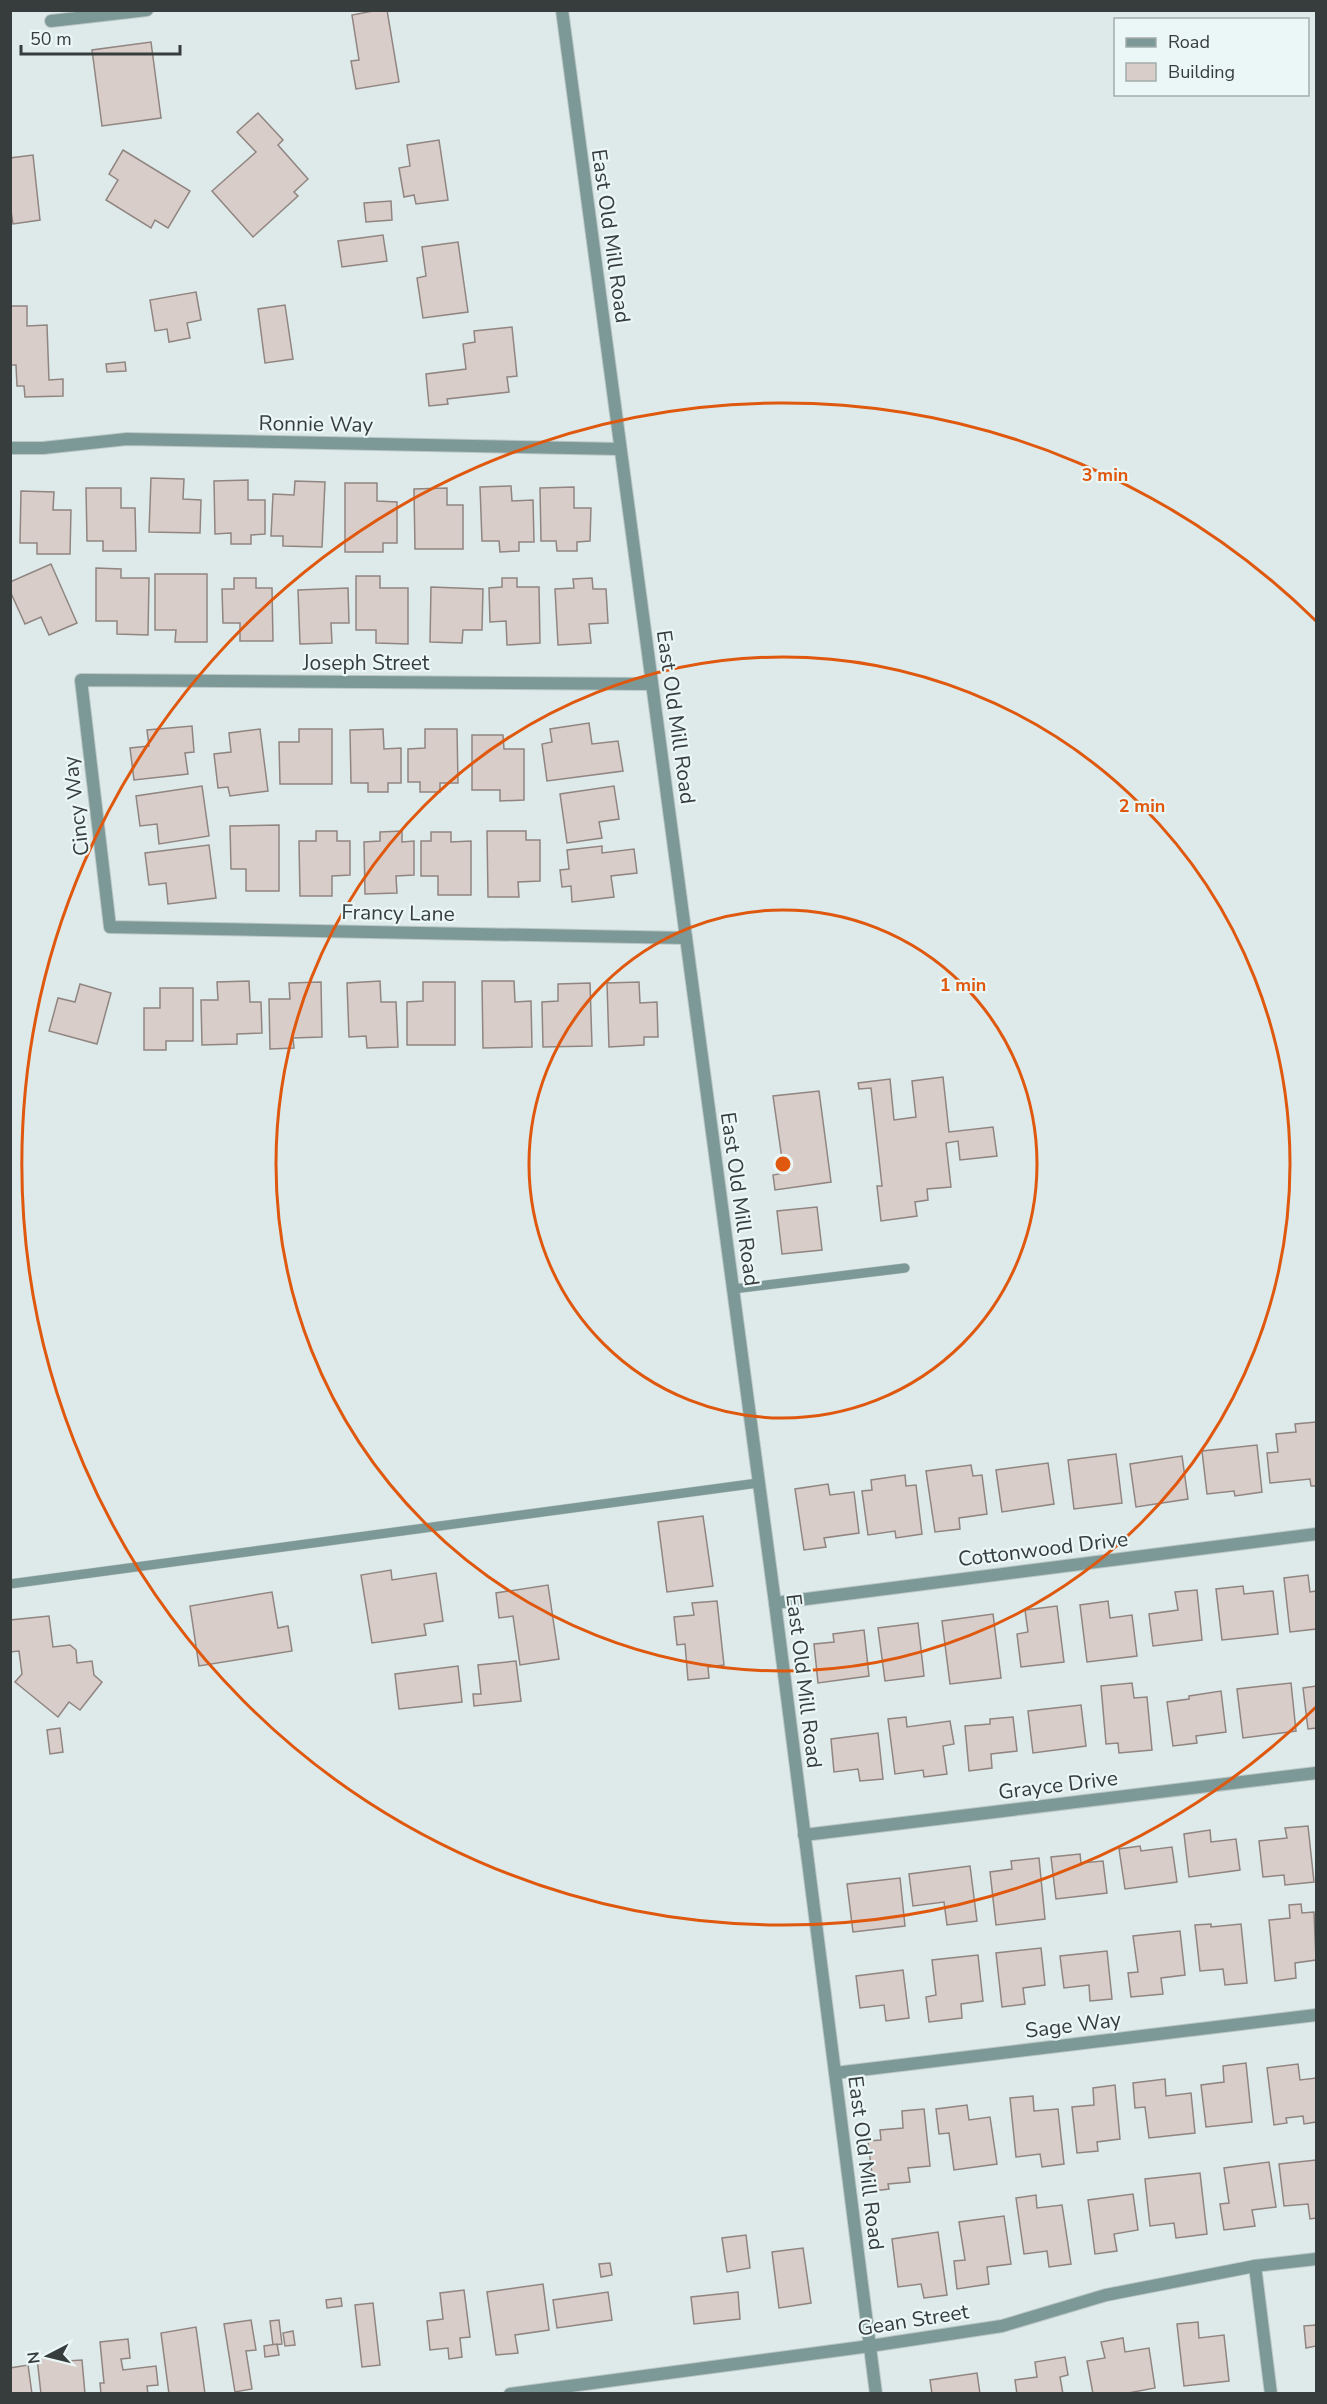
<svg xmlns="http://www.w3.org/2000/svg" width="1327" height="2404" font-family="'Nunito Sans',sans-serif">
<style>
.building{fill:#d8cdc8;stroke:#908581;stroke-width:1.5}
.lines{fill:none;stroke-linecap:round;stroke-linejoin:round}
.service-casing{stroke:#bcc7c6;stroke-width:10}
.minor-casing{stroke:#bcc7c6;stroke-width:14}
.tertiary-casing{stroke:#bcc7c6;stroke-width:14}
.service{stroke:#7c9997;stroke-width:9}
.minor{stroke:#7c9997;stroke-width:12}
.tertiary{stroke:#7c9997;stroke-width:12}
.ring{fill:none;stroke:#df580e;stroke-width:3}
.labels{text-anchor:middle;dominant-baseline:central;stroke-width:4.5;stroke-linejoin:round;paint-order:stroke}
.street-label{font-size:21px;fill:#373d3c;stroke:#eaf7f6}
.centre{fill:#df580e;stroke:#eaf7f6;stroke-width:3}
.ring-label{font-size:18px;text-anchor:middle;font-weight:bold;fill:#df580e;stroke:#eaf7f6;stroke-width:4.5;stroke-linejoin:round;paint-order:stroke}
</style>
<rect width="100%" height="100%" fill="#ddeae9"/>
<g class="building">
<polygon points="378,10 387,10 399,82 356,89 351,61 359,60 352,15"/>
<polygon points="151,42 161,118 102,126 92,50"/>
<polygon points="258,113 283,140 278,145 308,179 294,192 298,196 253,237 212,191 256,152 237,132"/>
<polygon points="439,140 448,200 416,204 414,195 404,197 399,168 410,166 407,145"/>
<polygon points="123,150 190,191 168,228 155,220 151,228 106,200 118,180 109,174"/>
<polygon points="33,155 40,220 13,224 10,204 10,158"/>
<polygon points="391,201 392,220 366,222 364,203"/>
<polygon points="383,235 387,261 342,267 338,241"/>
<polygon points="458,242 468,312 423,318 417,278 426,276 422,247"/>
<polygon points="196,292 201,320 187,323 190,338 169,342 167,329 155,331 150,300"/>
<polygon points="285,305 293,359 265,363 258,309"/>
<polygon points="10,306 27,306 27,326 47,325 49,380 63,379 63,396 25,397 24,386 17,386 16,365 10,365"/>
<polygon points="512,327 517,376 507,377 509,392 447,399 448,404 429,406 426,374 466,369 463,344 475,342 474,331"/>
<polygon points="125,362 126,371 107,372 106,364"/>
<polygon points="151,478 184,479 183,499 201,500 200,533 149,532"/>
<polygon points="248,480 248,500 265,500 265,534 251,535 251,544 231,544 231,533 215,534 214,481"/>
<polygon points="295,481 325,482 322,547 283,546 283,536 271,536 273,494 294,495"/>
<polygon points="345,483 377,483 377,501 397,502 397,543 383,543 383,552 345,552"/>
<polygon points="511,486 512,501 533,500 534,542 519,542 519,551 500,552 499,541 482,541 480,487"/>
<polygon points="574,487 574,508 591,508 590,541 577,542 577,551 557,551 556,541 541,541 540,488"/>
<polygon points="86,488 121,488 121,508 135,508 136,551 103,551 103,541 87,541"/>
<polygon points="447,488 447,505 463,505 463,549 415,549 414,489"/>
<polygon points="21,491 54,492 53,510 71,510 70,554 37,554 37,543 20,543"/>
<polygon points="51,564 77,623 49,635 41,617 25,624 10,591 10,582"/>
<polygon points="96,568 121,569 121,578 149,578 148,635 117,634 117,621 96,621"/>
<polygon points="155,574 207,574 207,642 175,642 176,630 155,630"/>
<polygon points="356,576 380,576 380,588 408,588 408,644 376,643 376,630 356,630"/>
<polygon points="234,578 256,578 256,588 272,588 273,641 240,641 240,623 223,623 222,589 234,589"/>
<polygon points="502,578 517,578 517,587 539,587 540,643 507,645 506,621 490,622 489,588 502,587"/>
<polygon points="592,578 593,589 606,589 608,623 589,624 591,643 558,645 555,589 574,588 573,579"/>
<polygon points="431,587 483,589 482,630 463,630 462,643 430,642"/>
<polygon points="348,588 349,623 331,623 332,643 300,644 298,590"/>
<polygon points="589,723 592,744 618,741 623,771 547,781 542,744 552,742 550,729"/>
<polygon points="192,726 194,752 185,753 188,774 134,780 130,748 149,746 147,730"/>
<polygon points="260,729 268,791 230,796 228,787 218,788 214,754 231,752 229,733"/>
<polygon points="299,729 332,729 332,784 280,784 279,742 299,742"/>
<polygon points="383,729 384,749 401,748 401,783 388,783 388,792 368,792 368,783 351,783 350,730"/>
<polygon points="425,729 457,729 458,783 440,783 440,792 420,792 420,782 408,782 408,749 425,748"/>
<polygon points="472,735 503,735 504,749 524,749 524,800 500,801 500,790 472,790"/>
<polygon points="202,786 209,836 159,844 157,824 140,826 136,796"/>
<polygon points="614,786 619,819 599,822 602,838 567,843 560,794"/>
<polygon points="279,825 279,891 246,891 246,869 231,869 230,826"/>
<polygon points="316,831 337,831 337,841 350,841 350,875 332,876 332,896 300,896 299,841 316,841"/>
<polygon points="402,831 402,842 414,841 414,875 396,876 397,893 365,894 364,842 380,841 380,832"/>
<polygon points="487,831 526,831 526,840 540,840 540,881 518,882 519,897 488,897"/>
<polygon points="431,832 451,832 451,842 471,841 471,895 438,895 438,876 421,876 421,841 431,841"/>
<polygon points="209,845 216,898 168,904 166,883 149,885 145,853"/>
<polygon points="602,846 602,853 634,849 637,873 611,876 614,897 572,902 571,886 562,887 560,870 569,869 567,850"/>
<polygon points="249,981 250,1002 261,1002 262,1033 237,1034 237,1044 202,1045 201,1000 218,1000 217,982"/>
<polygon points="380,981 381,1002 396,1002 398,1047 367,1048 366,1036 349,1037 347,983"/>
<polygon points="482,981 514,981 515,1002 531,1001 532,1047 483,1048"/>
<polygon points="321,982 322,1037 293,1038 294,1048 270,1049 269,999 290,999 289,983"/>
<polygon points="423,982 455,982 455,1045 407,1045 407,1002 423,1001"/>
<polygon points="639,982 640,1003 657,1002 658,1037 644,1037 644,1045 609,1047 607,983"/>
<polygon points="590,983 592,1046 543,1047 542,1002 558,1001 558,984"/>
<polygon points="80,984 111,993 97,1044 49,1031 58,998 75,1002"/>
<polygon points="160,988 193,988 193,1041 166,1041 166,1050 144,1050 144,1008 160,1008"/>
<polygon points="943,1077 949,1132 993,1127 997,1156 960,1160 958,1141 946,1143 951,1187 927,1189 928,1200 915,1202 917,1216 881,1221 877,1186 882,1186 871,1088 859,1089 858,1083 890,1079 894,1120 916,1117 912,1081"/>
<polygon points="819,1091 831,1182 775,1190 773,1175 784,1173 773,1096"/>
<polygon points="817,1207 822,1250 782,1254 777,1211"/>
<polygon points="1316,1422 1316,1486 1311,1486 1310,1479 1270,1483 1267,1453 1278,1452 1276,1434 1296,1432 1295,1424"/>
<polygon points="1257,1445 1262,1492 1235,1496 1234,1491 1207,1494 1202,1451"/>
<polygon points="1116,1454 1122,1503 1074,1509 1068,1460"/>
<polygon points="1182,1456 1188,1499 1136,1507 1130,1464"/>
<polygon points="1048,1463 1054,1504 1002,1512 996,1470"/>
<polygon points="971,1465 973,1476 982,1475 987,1514 959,1518 960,1529 935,1532 926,1471"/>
<polygon points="905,1475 906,1486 916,1485 922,1534 896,1538 895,1531 868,1535 862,1491 872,1490 871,1480"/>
<polygon points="828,1484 830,1495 854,1492 859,1533 824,1538 826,1547 804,1550 795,1489"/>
<polygon points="703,1516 713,1586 667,1592 658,1522"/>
<polygon points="391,1570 392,1580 436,1573 443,1621 424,1624 426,1635 372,1643 361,1575"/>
<polygon points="1308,1575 1310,1592 1316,1591 1316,1629 1290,1632 1284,1578"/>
<polygon points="548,1585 559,1659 520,1665 513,1616 499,1618 496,1593"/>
<polygon points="1243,1586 1244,1594 1273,1591 1278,1634 1222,1640 1216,1589"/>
<polygon points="1197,1590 1202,1640 1153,1646 1149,1614 1178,1610 1175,1592"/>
<polygon points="272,1592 278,1628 288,1626 292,1651 199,1666 190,1606"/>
<polygon points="717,1601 724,1665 708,1667 709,1678 688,1680 685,1644 677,1645 674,1617 694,1615 692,1603"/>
<polygon points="1108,1601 1110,1618 1132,1615 1137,1656 1087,1662 1080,1605"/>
<polygon points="1057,1606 1064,1662 1021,1667 1017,1634 1028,1632 1025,1610"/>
<polygon points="993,1614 1001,1678 950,1684 942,1621"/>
<polygon points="49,1616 53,1647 70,1645 76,1650 77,1663 92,1661 94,1675 102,1682 80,1710 69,1702 58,1717 15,1682 22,1674 19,1651 10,1652 10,1620"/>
<polygon points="918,1623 924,1676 885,1681 878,1628"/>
<polygon points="864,1630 869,1676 818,1683 814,1644 834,1642 833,1634"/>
<polygon points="516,1661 521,1701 474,1706 473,1694 481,1694 478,1665"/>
<polygon points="458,1666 462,1702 399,1709 395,1674"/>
<polygon points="1132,1683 1134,1698 1147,1697 1152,1750 1119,1753 1118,1743 1106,1744 1101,1686"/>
<polygon points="1291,1683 1296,1731 1243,1738 1237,1689"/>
<polygon points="1316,1686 1316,1728 1308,1729 1303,1688"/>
<polygon points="1221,1691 1226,1732 1196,1736 1197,1743 1173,1746 1167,1702 1189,1699 1189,1696"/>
<polygon points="1081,1705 1086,1746 1033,1753 1028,1711"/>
<polygon points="906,1717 907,1727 950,1721 954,1744 943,1746 947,1774 924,1777 923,1770 895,1774 888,1719"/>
<polygon points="1013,1717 1017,1751 991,1754 992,1768 969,1771 965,1726 990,1724 990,1719"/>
<polygon points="60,1728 63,1752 50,1754 47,1730"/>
<polygon points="878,1733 883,1779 860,1781 858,1769 834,1772 831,1739"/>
<polygon points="1308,1826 1314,1882 1285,1885 1284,1875 1263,1877 1259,1841 1287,1838 1285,1828"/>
<polygon points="1210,1830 1211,1842 1236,1839 1240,1870 1189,1877 1184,1834"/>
<polygon points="1140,1846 1141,1851 1172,1847 1177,1882 1125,1889 1119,1849"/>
<polygon points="1080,1854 1081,1863 1103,1861 1107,1893 1056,1899 1051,1857"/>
<polygon points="1039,1858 1045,1919 996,1925 990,1872 1012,1869 1011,1861"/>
<polygon points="970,1866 977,1921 947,1925 944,1902 913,1906 909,1874"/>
<polygon points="900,1878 905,1926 853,1932 847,1884"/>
<polygon points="1301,1904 1302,1913 1314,1912 1316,1960 1295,1963 1296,1978 1275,1981 1269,1920 1290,1918 1289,1905"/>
<polygon points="1211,1924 1211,1927 1241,1924 1247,1983 1225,1985 1223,1969 1200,1971 1195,1925"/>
<polygon points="1180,1931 1185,1975 1161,1978 1163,1994 1131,1997 1128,1973 1138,1972 1133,1936"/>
<polygon points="1041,1948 1045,1985 1023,1988 1025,2004 1002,2007 996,1953"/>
<polygon points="1107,1951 1112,1999 1090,2001 1089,1985 1064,1988 1060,1956"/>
<polygon points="978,1955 983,2001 961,2004 962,2018 929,2022 926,1997 936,1995 932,1960"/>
<polygon points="903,1970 909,2018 886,2021 884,2005 860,2008 856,1976"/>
<polygon points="1246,2063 1252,2122 1206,2127 1201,2085 1224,2082 1223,2066"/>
<polygon points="1298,2064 1300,2080 1316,2078 1316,2122 1304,2124 1303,2116 1286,2118 1287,2123 1274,2125 1267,2068"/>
<polygon points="1165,2079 1166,2096 1191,2093 1195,2133 1149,2138 1145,2107 1135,2108 1133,2083"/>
<polygon points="1115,2085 1120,2139 1097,2142 1098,2151 1077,2153 1072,2107 1094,2105 1093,2088"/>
<polygon points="1033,2096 1034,2111 1058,2109 1064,2164 1042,2167 1040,2154 1016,2157 1010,2098"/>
<polygon points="967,2105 969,2120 990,2117 997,2164 954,2170 949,2133 939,2134 936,2109"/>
<polygon points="924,2109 930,2166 908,2168 910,2182 888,2184 889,2189 874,2191 868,2141 881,2140 880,2130 903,2128 902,2111"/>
<polygon points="1316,2160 1316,2218 1310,2219 1308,2204 1284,2206 1279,2164"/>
<polygon points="1269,2162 1276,2207 1252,2210 1255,2226 1224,2230 1220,2204 1229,2203 1224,2168"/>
<polygon points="1200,2173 1207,2234 1176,2238 1174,2223 1150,2226 1145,2179"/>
<polygon points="1133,2194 1138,2230 1114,2234 1117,2251 1095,2254 1088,2200"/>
<polygon points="1036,2195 1037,2208 1062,2205 1071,2264 1049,2267 1047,2251 1024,2254 1016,2198"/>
<polygon points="1004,2216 1011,2264 987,2267 989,2284 957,2289 954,2261 965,2260 959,2222"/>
<polygon points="938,2232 947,2295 924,2298 921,2284 898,2287 892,2239"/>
<polygon points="746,2235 750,2268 727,2272 722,2238"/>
<polygon points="803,2248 811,2303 779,2308 772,2252"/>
<polygon points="610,2263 612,2275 601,2277 599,2264"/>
<polygon points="543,2284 549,2330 515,2335 518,2353 496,2355 487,2292"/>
<polygon points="464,2290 470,2337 460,2338 462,2357 449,2359 448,2348 430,2350 427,2321 443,2319 440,2293"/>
<polygon points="608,2292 612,2320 557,2328 553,2300"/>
<polygon points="738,2292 740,2319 694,2324 691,2297"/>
<polygon points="341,2298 342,2306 327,2308 326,2300"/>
<polygon points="373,2303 380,2365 362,2367 355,2305"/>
<polygon points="251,2320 256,2350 246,2351 252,2389 235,2392 224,2324"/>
<polygon points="279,2320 282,2344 273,2345 270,2321"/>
<polygon points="1198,2322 1199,2338 1224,2335 1229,2381 1184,2386 1177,2324"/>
<polygon points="1316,2325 1316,2346 1306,2348 1304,2326"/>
<polygon points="196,2327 205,2394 169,2394 161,2333"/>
<polygon points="293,2331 295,2345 285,2346 283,2333"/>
<polygon points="1123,2338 1125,2352 1149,2348 1155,2388 1123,2394 1093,2394 1087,2361 1105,2358 1101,2342"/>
<polygon points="128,2339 130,2358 121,2359 123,2370 156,2366 158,2385 147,2386 148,2394 101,2394 100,2383 104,2383 100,2342"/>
<polygon points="277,2344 279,2355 265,2357 264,2346"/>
<polygon points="66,2355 66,2361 82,2360 85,2394 41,2394 37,2358"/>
<polygon points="1065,2357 1068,2375 1060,2377 1063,2394 1017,2394 1015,2380 1037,2377 1035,2362"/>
<polygon points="28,2365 32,2394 10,2394 10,2368"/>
<polygon points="977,2373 980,2394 932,2394 930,2380"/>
</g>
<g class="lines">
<g class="service-casing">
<g id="service">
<polyline points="733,1289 905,1268"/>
<polyline points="10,1584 758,1483"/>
</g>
</g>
<g class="minor-casing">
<g id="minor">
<polyline points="562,10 775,1603 1316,1534"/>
<polyline points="51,21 147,10"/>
<polyline points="10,448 43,448 127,439 620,449"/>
<polyline points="652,684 81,680 110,927 686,938"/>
<polyline points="804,1835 1316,1773"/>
<polyline points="835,2073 1316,2015"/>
<polyline points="1255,2266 1271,2394"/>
<polyline points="510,2394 870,2346 1002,2326 1106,2295 1255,2266 1316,2259"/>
</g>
</g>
<g class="tertiary-casing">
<polyline id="tertiary" points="775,1603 876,2394"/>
</g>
<use href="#service" class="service"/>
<use href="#minor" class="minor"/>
<use href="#tertiary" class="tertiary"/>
</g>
<g class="ring">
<circle cx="783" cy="1164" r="254"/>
<circle cx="783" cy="1164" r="507"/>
<path d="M1316 1707A761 761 0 1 1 1316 621"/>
</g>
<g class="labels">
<g class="street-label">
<text transform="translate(611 236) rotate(82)">East Old Mill Road</text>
<text transform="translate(316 424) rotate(1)">Ronnie Way</text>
<text x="366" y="663">Joseph Street</text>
<text transform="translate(676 717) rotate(82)">East Old Mill Road</text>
<text transform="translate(76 806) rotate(-97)">Cincy Way</text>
<text transform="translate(398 913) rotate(1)">Francy Lane</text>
<text transform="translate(740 1199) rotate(82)">East Old Mill Road</text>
<text transform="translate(1043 1549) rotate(-7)">Cottonwood Drive</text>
<text transform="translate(804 1681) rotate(83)">East Old Mill Road</text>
<text transform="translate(1058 1785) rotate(-7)">Grayce Drive</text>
<text transform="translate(1073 2025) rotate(-7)">Sage Way</text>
<text transform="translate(866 2163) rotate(83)">East Old Mill Road</text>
<text transform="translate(913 2320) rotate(-9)">Gean Street</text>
</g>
</g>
<circle cx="783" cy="1164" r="9" class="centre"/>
<g class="ring-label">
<text x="1105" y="481">3 min</text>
<text x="1142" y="812">2 min</text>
<text x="963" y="991">1 min</text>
</g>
<rect width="1327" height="2404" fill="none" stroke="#373d3c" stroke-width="24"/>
<rect x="1114" y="18" width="195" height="78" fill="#eaf7f6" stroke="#a2adac" stroke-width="1.5"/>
<rect x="1126" y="38" width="30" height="9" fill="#7c9997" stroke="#a2adac" stroke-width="1.5"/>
<text x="1168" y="48" font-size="18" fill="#373d3c">Road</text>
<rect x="1126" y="63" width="30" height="18" fill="#d8cdc8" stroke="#a2adac" stroke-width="1.5"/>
<text x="1168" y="78" font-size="18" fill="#373d3c">Building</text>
<g transform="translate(48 2356) rotate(263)" stroke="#eaf7f6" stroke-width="4.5" paint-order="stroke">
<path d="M0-4.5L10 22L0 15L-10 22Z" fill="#373d3c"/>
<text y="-9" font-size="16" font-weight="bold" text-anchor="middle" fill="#373d3c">N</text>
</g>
<path d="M21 45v9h159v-9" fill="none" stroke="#373d3c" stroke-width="3"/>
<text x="30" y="45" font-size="18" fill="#373d3c" stroke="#eaf7f6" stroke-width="4.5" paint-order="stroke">50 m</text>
</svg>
